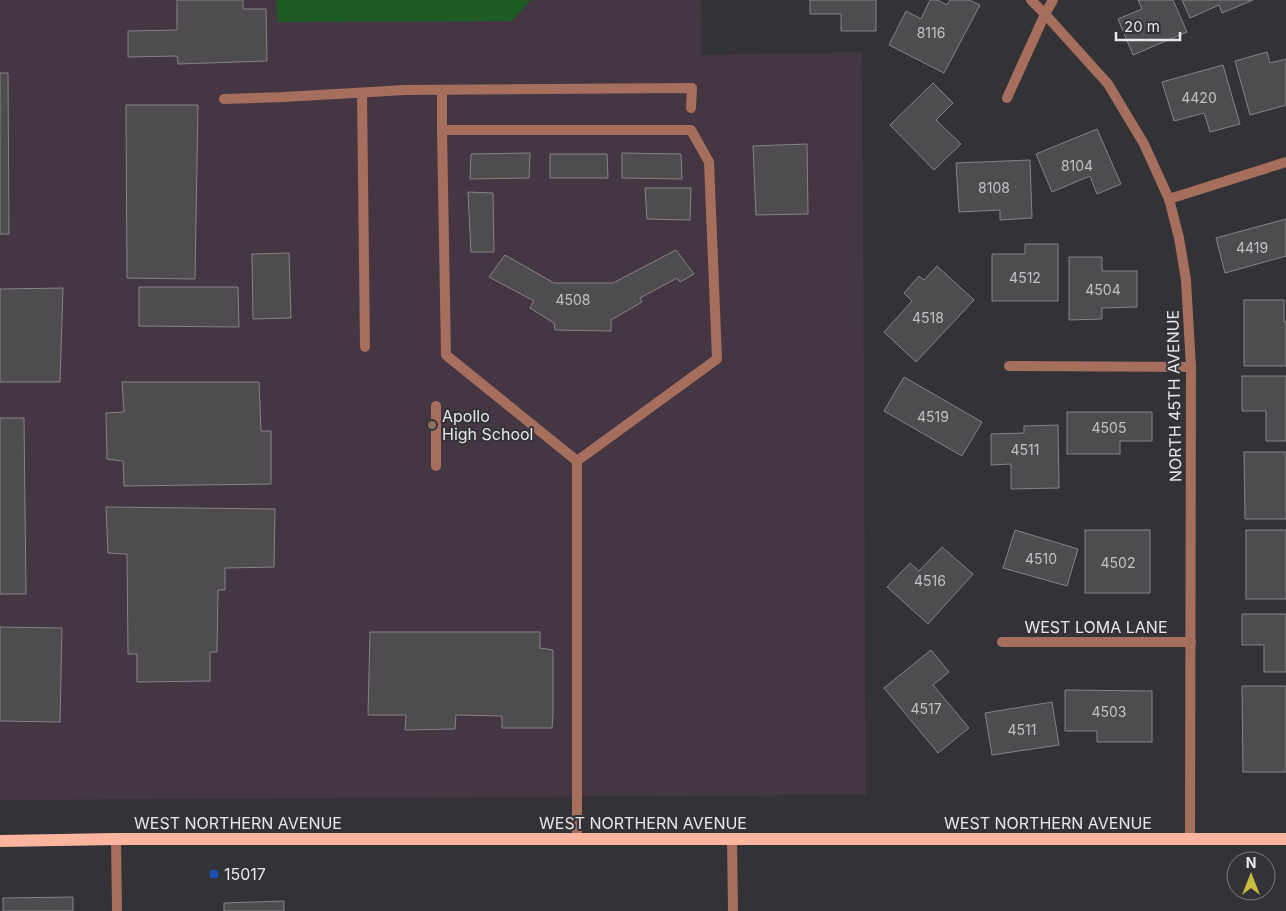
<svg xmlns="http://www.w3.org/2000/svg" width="1286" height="911" font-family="Inter,sans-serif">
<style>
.industrial{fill:#443643}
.green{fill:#1e5b23}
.building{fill:#4e4c4f;stroke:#868387}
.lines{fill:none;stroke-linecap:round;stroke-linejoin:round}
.service{stroke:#a66e5c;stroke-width:10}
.minor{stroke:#a66e5c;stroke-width:10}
.primary{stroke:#fbb59f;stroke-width:12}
.education-dot{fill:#8d6e63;stroke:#333337;stroke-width:2}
.transit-dot{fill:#1a4fb4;stroke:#333337;stroke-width:2}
.labels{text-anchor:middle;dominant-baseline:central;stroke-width:4;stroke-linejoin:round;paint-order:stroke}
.number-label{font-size:14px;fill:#c2c1c4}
.street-label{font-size:16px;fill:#e8e8eb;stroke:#333337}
.poi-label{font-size:16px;fill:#e8e8eb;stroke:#333337;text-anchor:start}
</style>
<rect width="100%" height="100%" fill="#333337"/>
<polygon class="industrial" points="0,0 701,0 702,55 862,52 866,795 0,800"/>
<polygon class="green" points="276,0 531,0 512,21 278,22"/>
<g class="building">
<polygon points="177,0 243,0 243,9 266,9 267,61 178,64 177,56 128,57 128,31 177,30"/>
<polygon points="810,0 876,0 876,31 841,31 841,14 810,14"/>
<polygon points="930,0 937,0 947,5 950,0 969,0 980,5 944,73 889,45 906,11 921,19"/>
<polygon points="1138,0 1173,0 1187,32 1133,55 1118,19 1142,9"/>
<polygon points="1182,0 1253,0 1222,13 1219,5 1190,18"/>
<polygon points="1267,52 1270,63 1286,59 1286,105 1250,115 1235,61"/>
<polygon points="1223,65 1240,124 1210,132 1204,113 1174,121 1162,82"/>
<polygon points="0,73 8,73 9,234 0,234"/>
<polygon points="933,83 953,103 936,120 961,144 934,170 890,125"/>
<polygon points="126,105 198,105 195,279 127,278"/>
<polygon points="1097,129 1121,184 1097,194 1090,176 1052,192 1036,154"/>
<polygon points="807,144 808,214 756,215 753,146"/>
<polygon points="530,153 529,178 470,179 471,154"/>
<polygon points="622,153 681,154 682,179 622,178"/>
<polygon points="550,154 607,154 608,178 550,178"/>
<polygon points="1030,160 1032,218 1000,220 1000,210 959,212 956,163"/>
<polygon points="645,188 691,188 690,220 647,219"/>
<polygon points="468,192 493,193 494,252 471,252"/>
<polygon points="1286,219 1286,256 1225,273 1216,238"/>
<polygon points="1025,244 1058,244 1058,301 992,301 992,254 1025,254"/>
<polygon points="676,250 694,274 680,282 677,278 640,298 642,302 611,320 611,331 555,330 554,323 530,308 534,301 489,277 505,255 554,283 613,283"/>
<polygon points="289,253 291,318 253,319 252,254"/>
<polygon points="1069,257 1102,257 1102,271 1137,271 1137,307 1102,308 1102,319 1069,320"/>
<polygon points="937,266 974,300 916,362 884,332 912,301 904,293 919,276 924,280"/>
<polygon points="139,287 238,287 239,327 139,326"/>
<polygon points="63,288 60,382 0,382 0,289"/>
<polygon points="1244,300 1284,300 1284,322 1286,322 1286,366 1244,366"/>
<polygon points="1242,376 1286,376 1286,441 1266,441 1266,411 1242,411"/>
<polygon points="904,377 982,422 962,456 884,411"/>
<polygon points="122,382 259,382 261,431 271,431 271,484 124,486 123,461 107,459 106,413 124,412"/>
<polygon points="1067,412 1152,412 1152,441 1120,441 1120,454 1067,454"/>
<polygon points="0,418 24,418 26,594 0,594"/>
<polygon points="1058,425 1059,488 1011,489 1011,464 991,465 991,434 1024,433 1024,426"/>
<polygon points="1244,452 1286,452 1286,519 1245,519"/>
<polygon points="106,507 275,509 274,567 225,568 225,590 218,590 217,652 210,652 210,681 137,682 137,654 128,654 127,554 108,553"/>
<polygon points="1015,530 1078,549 1067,586 1003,568"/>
<rect x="1085" y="530" width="65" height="63"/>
<rect x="1246" y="530" width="40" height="69"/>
<polygon points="942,547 973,574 928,624 887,587 910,563 919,571"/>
<polygon points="1242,614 1286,614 1286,672 1264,672 1264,645 1242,645"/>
<polygon points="0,627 62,628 60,722 0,721"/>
<polygon points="370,632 540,632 540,648 553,650 553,715 552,728 502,728 502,716 456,715 455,729 405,730 406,715 368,715"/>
<polygon points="931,650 949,672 933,685 969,728 938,753 884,688"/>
<polygon points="1242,686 1286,686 1286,772 1243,772"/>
<polygon points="1065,690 1152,691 1152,742 1097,742 1097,731 1065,731"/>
<polygon points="1052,702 1059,745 992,755 985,713"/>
<polygon points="73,897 73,911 3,911 3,898"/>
<polygon points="284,901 284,911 224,911 224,903"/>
</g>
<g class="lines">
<g class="service">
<polyline points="362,93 365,347"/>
<polyline points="224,99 284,97 405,90 692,88 691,108"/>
<polygon points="442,130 691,130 709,162 717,359 577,461 446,355"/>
<polyline points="442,130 442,90"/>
<polyline points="436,406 436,466"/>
<polyline points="577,840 577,461"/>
</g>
<g class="minor">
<polyline points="1031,0 1045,14 1108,84 1144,144 1169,199 1179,238 1186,280 1191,367 1190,839"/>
<polyline points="1007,98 1045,14 1053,0"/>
<polyline points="1169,199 1286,162"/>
<polyline points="1009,366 1191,367"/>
<polyline points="1002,642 1191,642"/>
<polyline points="116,839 117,911"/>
<polyline points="732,839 733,911"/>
</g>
<polyline class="primary" points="0,841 116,839 1286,839"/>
</g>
<circle class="education-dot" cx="432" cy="425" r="5"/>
<rect class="transit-dot" x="209" y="869" width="10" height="10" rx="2.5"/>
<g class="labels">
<g class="number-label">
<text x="931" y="32">8116</text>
<text x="1199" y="97">4420</text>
<text x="1077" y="165">8104</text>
<text x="994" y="187">8108</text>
<text x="1252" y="247">4419</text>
<text x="1025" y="277">4512</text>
<text x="1103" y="289">4504</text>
<text x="573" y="299">4508</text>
<text x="928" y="317">4518</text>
<text x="933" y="416">4519</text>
<text x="1109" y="427">4505</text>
<text x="1025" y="449">4511</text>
<text x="1041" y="558">4510</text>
<text x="1118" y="562">4502</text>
<text x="930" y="580">4516</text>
<text x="926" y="708">4517</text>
<text x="1109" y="711">4503</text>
<text x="1022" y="729">4511</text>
</g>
<g class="street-label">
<text transform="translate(1174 396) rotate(-91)">NORTH 45TH AVENUE</text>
<text x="1096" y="627">WEST LOMA LANE</text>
<text x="238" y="823">WEST NORTHERN AVENUE</text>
<text x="643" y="823">WEST NORTHERN AVENUE</text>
<text x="1048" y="823">WEST NORTHERN AVENUE</text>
</g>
<g class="poi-label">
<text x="442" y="416">Apollo<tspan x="442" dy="18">High School</tspan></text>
<text x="224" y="874">15017</text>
</g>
</g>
<g transform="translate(1251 876)"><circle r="24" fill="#333337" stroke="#7b7b7f"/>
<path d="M0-4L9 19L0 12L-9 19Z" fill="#c9bb3b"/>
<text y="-8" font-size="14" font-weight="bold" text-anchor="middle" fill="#e8e8eb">N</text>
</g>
<path d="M1116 32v8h64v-8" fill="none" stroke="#e8e8eb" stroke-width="2.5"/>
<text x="1124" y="32" font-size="15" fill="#e8e8eb" stroke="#333337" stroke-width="4" paint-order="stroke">20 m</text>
</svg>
